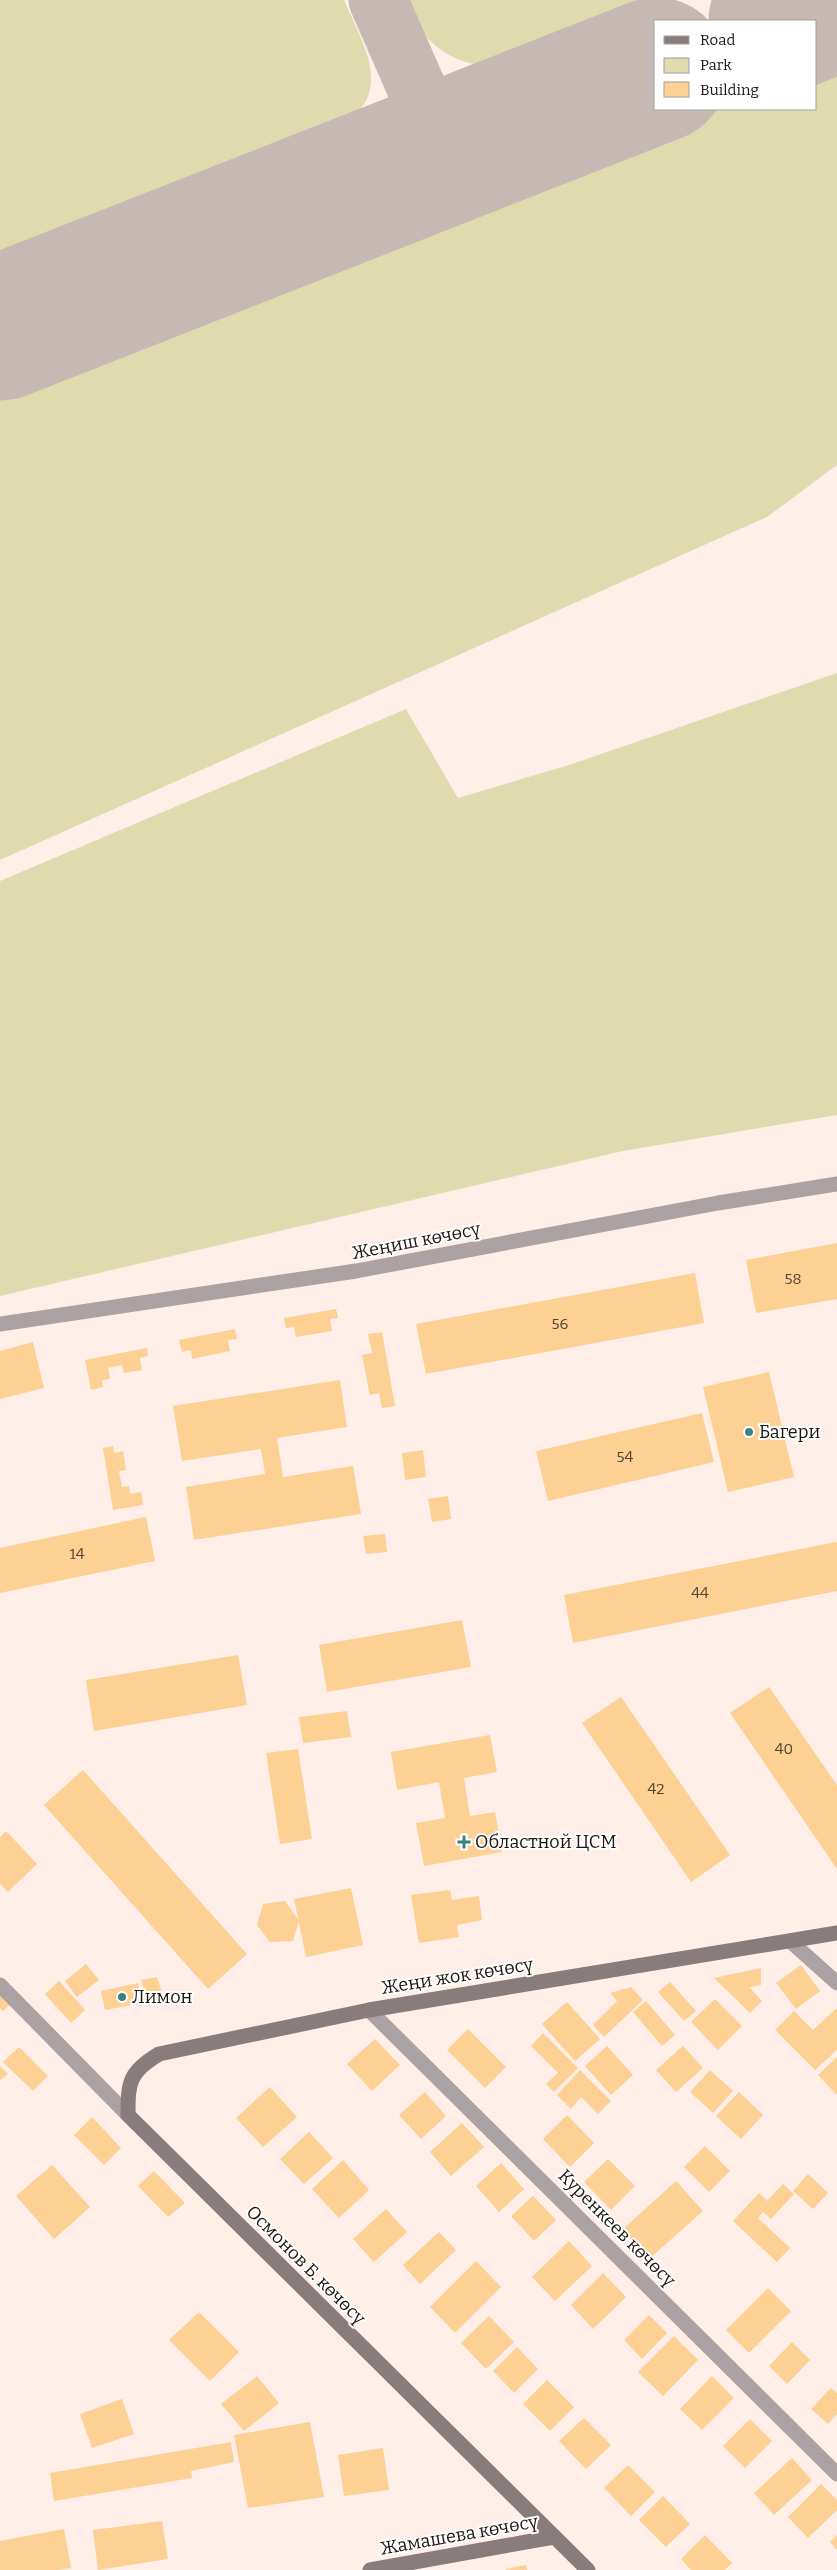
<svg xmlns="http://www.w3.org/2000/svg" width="837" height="2570" font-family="Bitter,serif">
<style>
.green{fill:#dfdbaf}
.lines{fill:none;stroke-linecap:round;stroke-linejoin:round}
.taxiway{stroke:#c6b8b2;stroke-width:59}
.runway{stroke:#c6b8b2;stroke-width:145}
.building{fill:#fdd094}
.street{stroke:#aca2a3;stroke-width:15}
.secondary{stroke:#897c7d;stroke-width:15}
.poi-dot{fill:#3b8382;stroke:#fff;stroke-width:2}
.labels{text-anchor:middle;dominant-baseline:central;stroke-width:4;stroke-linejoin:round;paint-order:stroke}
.number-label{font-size:15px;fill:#544432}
.street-label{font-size:18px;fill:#1c1512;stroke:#fff}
.poi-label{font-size:18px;fill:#1c1512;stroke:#fff;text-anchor:start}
</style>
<rect width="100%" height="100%" fill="#ffefe8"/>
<g class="green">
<path d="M 0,0 L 344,0 C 369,57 396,96 329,135 L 0,265 Z"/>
<path d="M 403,0 L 658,0 L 646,10 L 515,64 C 463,74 423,48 403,0 Z"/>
<polygon points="837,63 837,465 767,517 0,860 0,391 720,109 816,109 816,71"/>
<polygon points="837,673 837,1115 623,1151 0,1296 0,881 406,709 458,798 572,764"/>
</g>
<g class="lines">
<polyline class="taxiway" points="378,0 445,153"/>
<g class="runway">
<polyline points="781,21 814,8"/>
<polyline points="0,328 656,70"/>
</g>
</g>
<g class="building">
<polygon points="837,1243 837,1299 756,1313 746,1260"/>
<polygon points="695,1273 704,1323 426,1374 416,1324"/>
<polygon points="336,1309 338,1318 330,1319 332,1331 296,1337 294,1327 286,1328 284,1318"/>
<polygon points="235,1329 237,1339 228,1340 230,1351 192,1359 191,1350 182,1352 179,1340"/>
<polygon points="382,1332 395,1406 382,1408 379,1393 370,1395 362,1355 372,1353 368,1334"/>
<polygon points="33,1342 44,1388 0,1399 0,1351"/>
<polygon points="147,1348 148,1356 140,1358 142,1370 124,1373 122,1365 108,1368 110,1379 102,1380 103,1387 91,1390 85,1360"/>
<polygon points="769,1372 794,1477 728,1492 703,1387"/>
<polygon points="340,1380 347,1427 277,1438 283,1477 353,1466 361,1514 194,1540 186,1487 265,1474 261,1449 182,1461 173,1406"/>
<polygon points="702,1413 714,1462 548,1501 536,1451"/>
<polygon points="113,1446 114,1453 123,1451 126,1470 119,1471 122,1487 129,1486 130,1494 141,1492 143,1505 113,1510 103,1448"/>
<polygon points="423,1450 426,1477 405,1480 402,1453"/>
<polygon points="448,1496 451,1519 432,1522 428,1499"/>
<polygon points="146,1517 155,1561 0,1593 0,1548"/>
<polygon points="385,1534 387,1552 366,1554 363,1536"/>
<polygon points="837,1542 837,1591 573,1643 564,1595"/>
<polygon points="462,1620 471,1667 327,1692 319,1645"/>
<polygon points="238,1655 247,1705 94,1731 86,1680"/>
<polygon points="769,1687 837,1785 837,1869 730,1713"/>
<polygon points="621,1697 730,1855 691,1882 582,1723"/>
<polygon points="347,1711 351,1737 303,1743 299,1717"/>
<polygon points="490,1735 497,1772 464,1778 470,1816 495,1812 502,1852 424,1866 416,1823 445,1818 439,1782 397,1790 391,1752"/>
<polygon points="298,1749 312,1839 280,1844 266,1753"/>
<polygon points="83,1770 247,1954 208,1989 44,1805"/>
<polygon points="6,1831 37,1864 8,1892 0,1884 0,1837"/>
<polygon points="351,1888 363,1945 306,1957 294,1899"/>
<polygon points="450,1890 452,1900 479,1896 482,1920 457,1925 459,1937 419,1943 411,1895"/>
<polygon points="285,1901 299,1921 293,1941 270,1942 257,1925 263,1904"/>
<polygon points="86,1964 99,1980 77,1997 65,1981"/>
<polygon points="801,1965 820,1991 796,2009 776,1983"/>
<polygon points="761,1968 761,1985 749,1987 762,2001 750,2013 714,1978"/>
<polygon points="157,1977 163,1996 147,2000 141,1980"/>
<polygon points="59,1981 85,2010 71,2023 45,1994"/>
<polygon points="670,1982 696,2011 684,2021 658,1992"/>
<polygon points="138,1983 143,2003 105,2010 101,1991"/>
<polygon points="631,1987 643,2000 604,2037 593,2025 617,2001 610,1993"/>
<polygon points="4,1994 13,2002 3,2011 0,2008 0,1997"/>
<polygon points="715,1999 742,2026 718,2050 691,2022"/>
<polygon points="646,2001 675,2035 662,2046 633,2012"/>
<polygon points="567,2002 600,2039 575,2061 542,2024"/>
<polygon points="837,2008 837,2050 815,2070 775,2030 794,2011 813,2030"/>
<polygon points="468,2029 506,2067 485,2088 447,2050"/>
<polygon points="543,2033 578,2068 554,2092 546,2084 558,2073 531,2046"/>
<polygon points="375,2039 400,2065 372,2091 347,2064"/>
<polygon points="607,2046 633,2075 611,2095 585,2066"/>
<polygon points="683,2046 703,2068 676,2092 656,2070"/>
<polygon points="19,2047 48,2076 33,2091 3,2062"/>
<polygon points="837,2057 837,2095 818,2075"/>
<polygon points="0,2066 8,2074 0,2080"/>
<polygon points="580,2070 611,2101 598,2114 581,2097 571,2109 557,2095"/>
<polygon points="710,2070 733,2091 713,2113 690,2092"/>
<polygon points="270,2087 297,2117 263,2147 236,2118"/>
<polygon points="425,2092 446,2116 421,2139 399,2115"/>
<polygon points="739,2092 763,2115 741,2139 716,2116"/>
<polygon points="567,2115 594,2143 570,2167 543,2139"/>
<polygon points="92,2117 121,2148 104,2165 74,2135"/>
<polygon points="462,2123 484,2147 451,2176 430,2152"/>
<polygon points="309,2132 333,2158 304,2184 280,2159"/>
<polygon points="705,2146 730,2171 709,2192 684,2167"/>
<polygon points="608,2159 635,2186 611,2210 584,2182"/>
<polygon points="343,2160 369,2190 339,2218 312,2189"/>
<polygon points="501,2163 524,2189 499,2212 476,2186"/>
<polygon points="52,2165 90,2207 54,2239 16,2196"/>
<polygon points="154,2171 185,2203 168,2217 138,2186"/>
<polygon points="808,2174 828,2193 813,2209 793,2191"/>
<polygon points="676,2181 703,2211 649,2259 622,2230"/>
<polygon points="783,2184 794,2194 771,2219 763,2212 758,2218 790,2248 777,2262 733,2221 759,2193 767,2201"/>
<polygon points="533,2196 556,2220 534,2241 511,2216"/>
<polygon points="386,2209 407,2232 374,2262 353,2239"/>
<polygon points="439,2232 456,2250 420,2284 403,2265"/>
<polygon points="569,2241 592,2266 555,2301 532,2277"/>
<polygon points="476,2261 501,2287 455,2333 430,2307"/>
<polygon points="603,2273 626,2297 593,2329 571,2305"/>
<polygon points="768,2288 791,2311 749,2353 726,2330"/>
<polygon points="199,2312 239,2352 210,2381 169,2340"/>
<polygon points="649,2315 667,2333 642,2359 624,2340"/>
<polygon points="489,2316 514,2342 486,2369 461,2343"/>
<polygon points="674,2336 698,2360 663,2396 638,2372"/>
<polygon points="792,2342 810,2360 787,2384 769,2366"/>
<polygon points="517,2347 538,2369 514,2393 493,2371"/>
<polygon points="257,2376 279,2403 244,2431 221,2404"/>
<polygon points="712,2376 734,2398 702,2430 680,2409"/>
<polygon points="547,2380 574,2407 550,2431 523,2404"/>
<polygon points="831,2388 837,2393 837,2414 828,2424 811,2409"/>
<polygon points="122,2399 134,2434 92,2448 80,2414"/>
<polygon points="584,2418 611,2445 586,2469 559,2441"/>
<polygon points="750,2419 772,2441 745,2468 723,2446"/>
<polygon points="310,2422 324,2497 248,2508 234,2435"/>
<polygon points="231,2442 234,2462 191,2471 192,2478 54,2501 50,2473"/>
<polygon points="383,2448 389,2490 344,2496 338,2455"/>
<polygon points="792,2458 812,2480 774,2515 754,2493"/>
<polygon points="628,2465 655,2492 631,2516 604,2488"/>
<polygon points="821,2484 837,2500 837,2510 808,2538 788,2517"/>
<polygon points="663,2496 690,2524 666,2547 639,2520"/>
<polygon points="162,2521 168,2559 98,2570 93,2530"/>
<polygon points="64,2529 71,2568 57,2570 0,2570 0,2541"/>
<polygon points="705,2535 732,2563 725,2570 691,2570 681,2559"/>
<polygon points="837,2535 837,2550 830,2542"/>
<polygon points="526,2565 527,2570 506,2570 506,2569"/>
</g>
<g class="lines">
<g class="street">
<polyline points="0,1324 356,1271 718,1203 837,1184"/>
<polyline points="790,1941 837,1983"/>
<polyline points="0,1985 128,2115"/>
<polyline points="369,2010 837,2474"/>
</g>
<g class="secondary">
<polyline points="370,2570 554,2537"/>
<path d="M 588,2570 L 128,2115 C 128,2082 129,2072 159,2054 L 369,2010 L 837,1933"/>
</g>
</g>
<g class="poi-dot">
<circle cx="749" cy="1432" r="5"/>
<path d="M461.5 1834.5h5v5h5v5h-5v5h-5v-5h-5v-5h5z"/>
<circle cx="122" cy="1997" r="5"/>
</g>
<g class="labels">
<g class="number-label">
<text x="793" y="1279">58</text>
<text x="560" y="1324">56</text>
<text x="625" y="1457">54</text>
<text x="77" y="1554">14</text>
<text x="700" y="1593">44</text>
<text x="784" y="1749">40</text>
<text x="656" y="1789">42</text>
</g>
<g class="street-label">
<text transform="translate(416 1241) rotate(-11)">Жеңиш көчөсү</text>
<text transform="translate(457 1976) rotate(-9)">Жеңи жок көчөсү</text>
<text transform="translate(617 2228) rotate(45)">Куренкеев көчөсү</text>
<text transform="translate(306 2265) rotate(45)">Осмонов Б. көчөсү</text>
<text transform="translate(459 2535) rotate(-10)">Жамашева көчөсү</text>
</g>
<g class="poi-label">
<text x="759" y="1432">Багери</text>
<text x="475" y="1842">Областной ЦСМ</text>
<text x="132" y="1997">Лимон</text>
</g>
</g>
<rect x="654" y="20" width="162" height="90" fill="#ffffff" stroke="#a4a1a0"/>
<rect x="664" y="36" width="25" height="8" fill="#897c7d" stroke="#a4a1a0"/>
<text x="700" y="45" font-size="15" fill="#1c1512">Road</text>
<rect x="664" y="58" width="25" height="15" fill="#dfdbaf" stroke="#a4a1a0"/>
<text x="700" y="70" font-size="15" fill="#1c1512">Park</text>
<rect x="664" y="82" width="25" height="15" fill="#fdd094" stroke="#a4a1a0"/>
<text x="700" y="95" font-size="15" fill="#1c1512">Building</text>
</svg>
